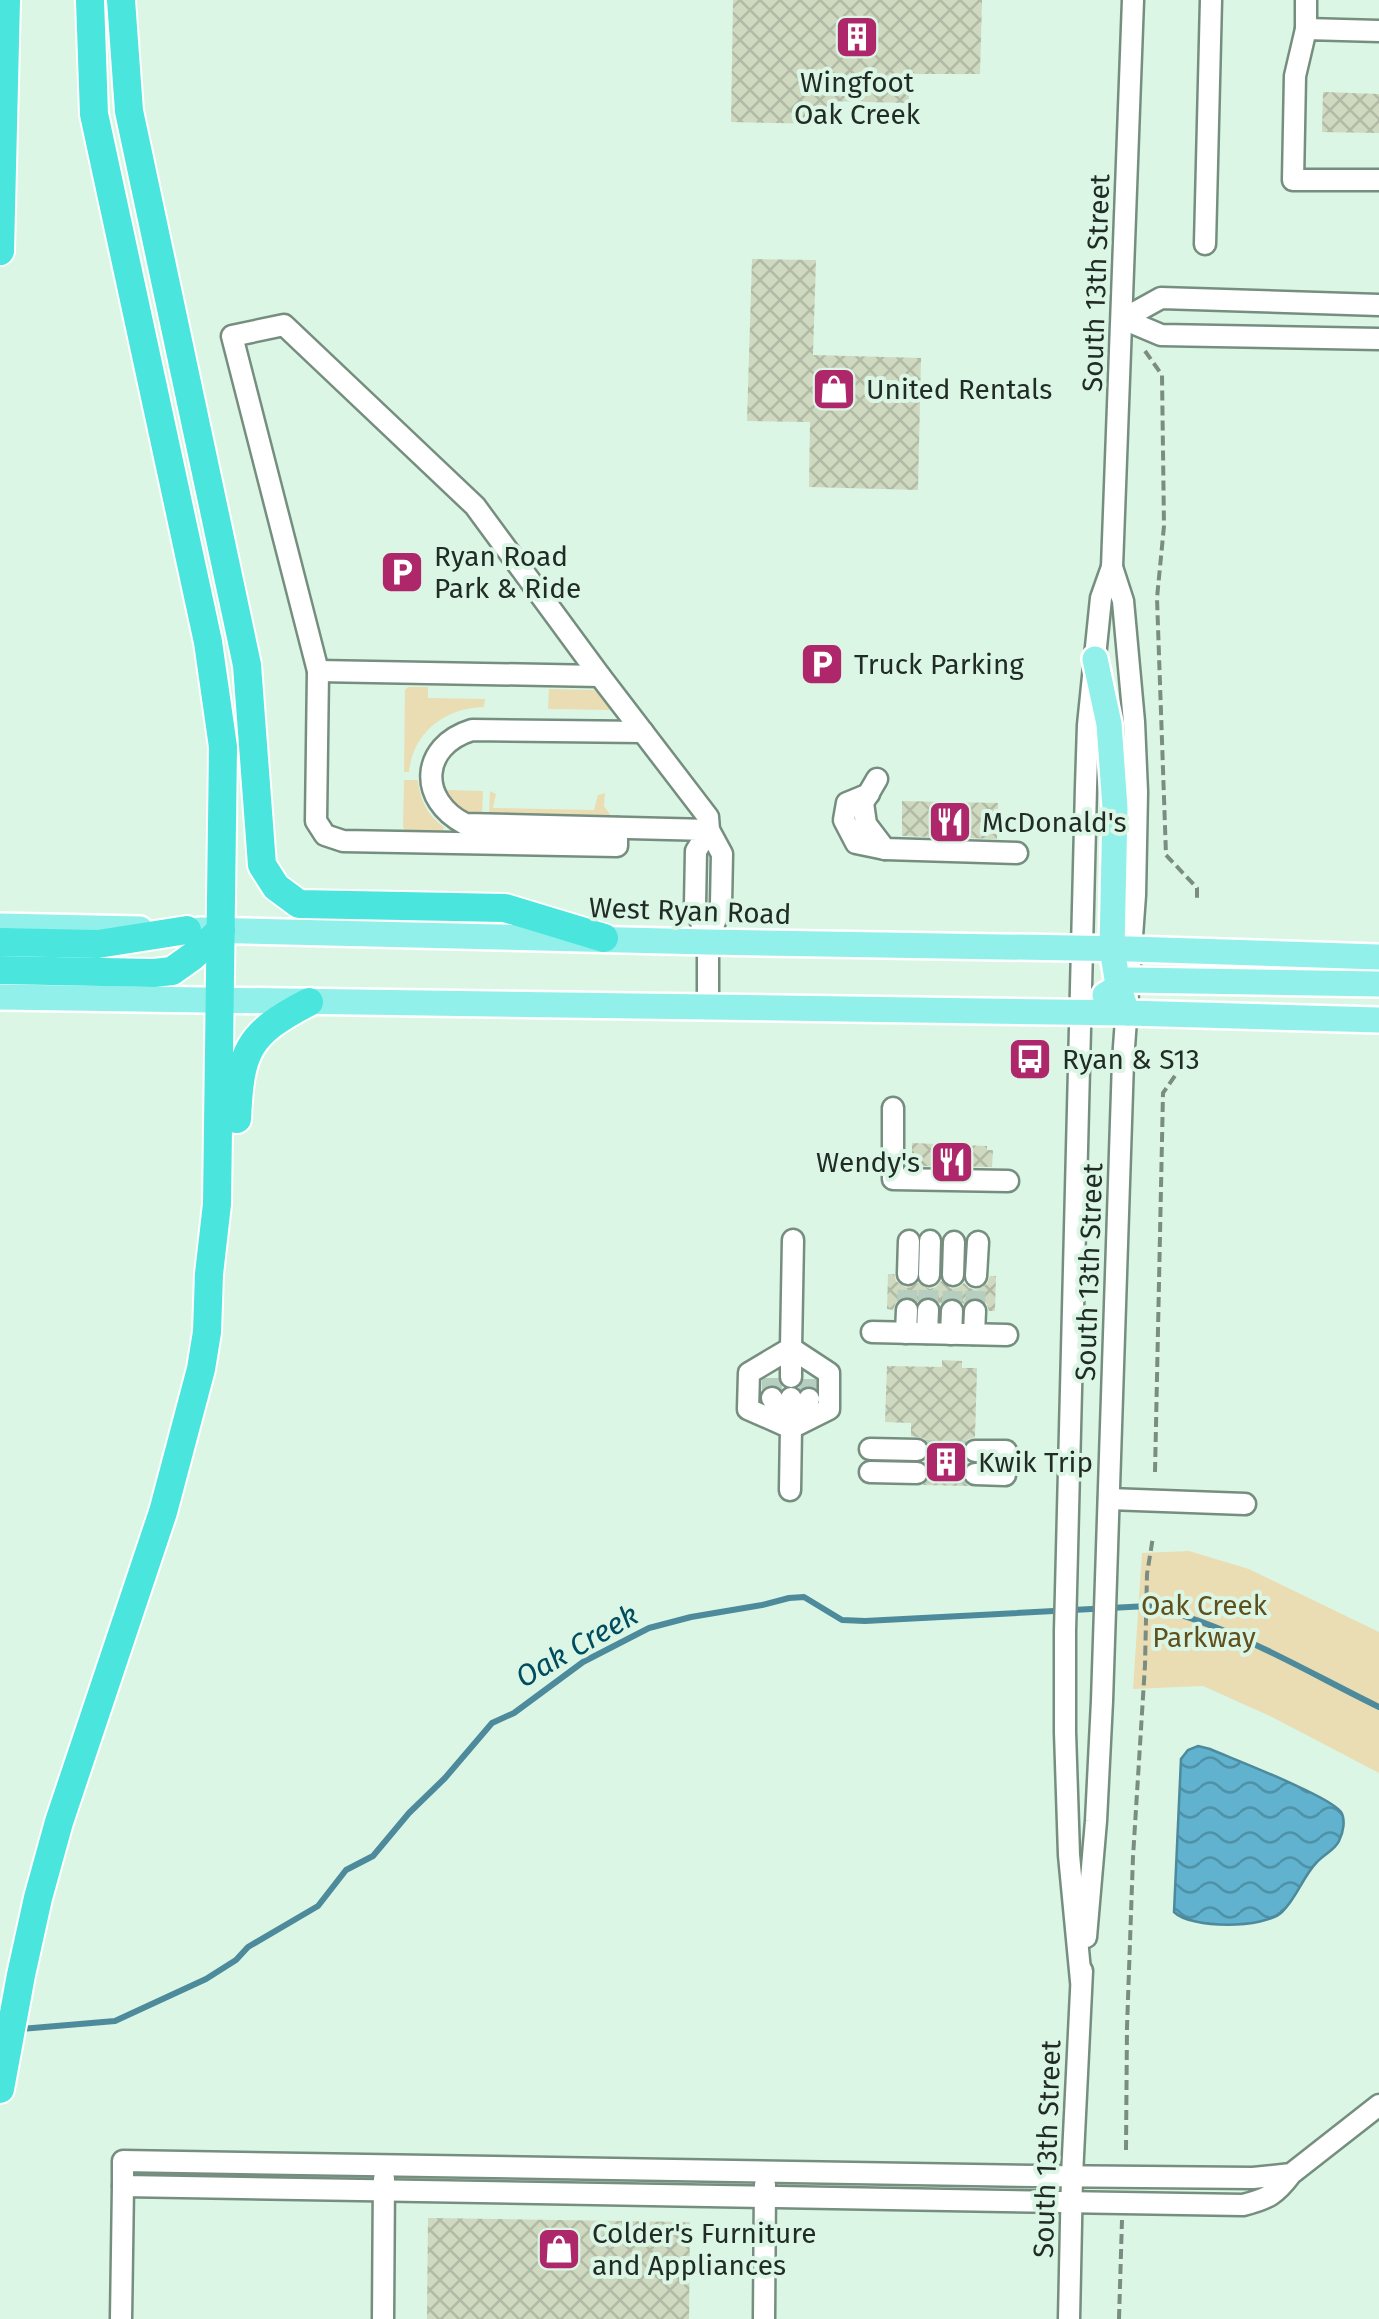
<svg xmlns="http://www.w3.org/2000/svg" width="1379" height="2319" font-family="'Fira Sans',sans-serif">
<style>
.green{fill:#eaddb3}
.water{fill:url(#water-waves);stroke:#4d8a9c;stroke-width:2.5}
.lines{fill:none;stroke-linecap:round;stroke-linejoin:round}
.stream{stroke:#4d8a9c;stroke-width:6}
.building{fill:url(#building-cross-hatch)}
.minor-tunnel{stroke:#b6cebf;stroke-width:20;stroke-dasharray:20 10;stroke-linecap:butt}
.minor-casing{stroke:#768e7f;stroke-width:25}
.major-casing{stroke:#fff;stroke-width:30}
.highway-casing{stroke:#fff;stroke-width:32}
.path{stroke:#7b8d82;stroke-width:4;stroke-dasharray:10 5;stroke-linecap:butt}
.minor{stroke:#fff;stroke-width:20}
.major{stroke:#92f0eb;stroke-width:25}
.highway{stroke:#4ae6de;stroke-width:28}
.labels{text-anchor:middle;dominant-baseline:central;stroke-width:8;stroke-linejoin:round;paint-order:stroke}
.poi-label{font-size:28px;fill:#222c26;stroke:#dbf6e5;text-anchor:start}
.street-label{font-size:28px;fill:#222c26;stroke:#dbf6e5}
.park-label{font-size:28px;fill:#5f501d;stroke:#dbf6e5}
.water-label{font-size:30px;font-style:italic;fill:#004c60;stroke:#dbf6e5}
</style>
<defs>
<pattern id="water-waves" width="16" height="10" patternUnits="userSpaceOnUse" patternTransform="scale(2.5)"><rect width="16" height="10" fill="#60b2ce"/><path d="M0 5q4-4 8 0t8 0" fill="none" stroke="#4f91a7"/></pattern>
<pattern id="building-cross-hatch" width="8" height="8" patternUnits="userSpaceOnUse" patternTransform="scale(2.5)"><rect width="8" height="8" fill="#cfd9c0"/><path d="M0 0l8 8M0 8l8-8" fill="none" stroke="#b1baa5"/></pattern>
</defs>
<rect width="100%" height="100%" fill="#dbf6e5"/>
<g class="green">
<path d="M 408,687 L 428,687 L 428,698 L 485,699 L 484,707 C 445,708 413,732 409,772 L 404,772 L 405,690 Z"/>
<polygon points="549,689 594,690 600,693 612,710 548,709"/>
<path d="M 404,780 L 418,780 C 420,800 427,815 444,827 L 443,831 L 405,830 L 403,827 Z"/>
<path d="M 447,790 L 483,791 L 482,814 C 465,813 455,808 445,793 Z"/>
<polygon points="490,791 496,794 493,808 594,810 598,795 605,793 604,806 611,816 489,814"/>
<polygon points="1189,1551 1249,1569 1379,1632 1379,1773 1272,1717 1203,1686 1133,1689 1142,1553"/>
</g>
<path class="water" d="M 1198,1746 L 1210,1749 C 1233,1759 1330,1796 1341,1812 C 1346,1820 1343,1833 1339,1841 C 1335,1850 1324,1854 1317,1862 C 1303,1876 1297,1898 1282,1912 C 1264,1929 1191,1929 1174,1912 L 1181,1759 L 1188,1750 Z"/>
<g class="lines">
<path class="stream" d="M 21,2029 L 115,2021 L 206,1979 L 236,1960 L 248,1947 L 318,1906 L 346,1870 L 373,1856 L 409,1813 L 445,1778 L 492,1723 L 514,1713 L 583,1662 L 649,1628 L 691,1617 L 762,1605 L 789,1598 L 804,1597 L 842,1620 L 865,1621 L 1148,1606 C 1229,1624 1305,1671 1379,1707"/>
</g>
<g class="building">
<polygon points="733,0 982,0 980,74 909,74 909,103 827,101 827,124 731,122"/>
<polygon points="1323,92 1379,94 1379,133 1322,132"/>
<polygon points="752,259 816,260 813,355 921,358 918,490 809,487 810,422 747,421"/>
<polygon points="902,801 998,803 997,839 902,836"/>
<polygon points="912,1143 987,1146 987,1150 993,1150 992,1167 912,1166"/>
<polygon points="888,1274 894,1274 896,1281 907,1288 918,1283 930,1289 936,1287 941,1281 952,1289 959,1287 964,1283 969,1288 976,1290 987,1284 990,1276 996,1276 995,1311 989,1311 987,1304 977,1297 970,1298 964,1304 958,1299 952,1297 940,1304 934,1298 928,1296 917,1302 909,1296 902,1297 896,1302 893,1310 887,1309"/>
<polygon points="942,1360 962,1361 962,1368 977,1368 975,1437 967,1440 961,1450 963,1457 968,1462 963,1468 961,1475 963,1481 969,1486 923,1485 931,1474 929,1467 924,1462 931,1451 928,1443 923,1438 911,1436 911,1423 885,1422 887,1366 942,1367"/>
<polygon points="428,2218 690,2222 689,2319 427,2319"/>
</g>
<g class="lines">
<g class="minor-tunnel">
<polyline points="907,1310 908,1274"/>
<polyline points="928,1310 929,1275"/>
<polyline points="952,1311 953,1275"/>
<polyline points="975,1311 976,1276"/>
<polyline points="772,1398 772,1377"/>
<polyline points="809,1399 809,1378"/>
<polyline points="917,1450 975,1451"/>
<polyline points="917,1473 975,1474"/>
</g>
<g class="minor-casing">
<g id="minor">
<polyline points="1306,29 1306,0"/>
<polyline points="1379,31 1306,29 1295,76 1293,180 1379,180"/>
<polyline points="1205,244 1211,0"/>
<polyline points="1123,319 1161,298 1379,305"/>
<polyline points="1123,319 1161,335 1379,339"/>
<polyline points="318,671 600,676"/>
<path d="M 643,732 L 472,730 C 420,746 418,800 465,824 L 709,830 L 696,851 L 695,905 L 708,942"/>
<polyline points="877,779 863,803 866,824 885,849 1017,853"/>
<polyline points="869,794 847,803 844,820 856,843 885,849"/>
<polyline points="617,828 617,846 343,841 325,835 316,821 318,671 232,336 284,325 475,506 600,676 708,817 709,830 722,854 721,904 708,942 708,1007"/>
<polyline points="893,1108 893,1179 1008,1181"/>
<polyline points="908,1274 909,1241"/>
<polyline points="929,1275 930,1241"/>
<polyline points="953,1275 954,1242"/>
<polyline points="976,1276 978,1242"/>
<polyline points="872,1332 1007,1335"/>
<polyline points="906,1333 907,1310"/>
<polyline points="927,1333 928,1310"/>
<polyline points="951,1334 952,1311"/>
<polyline points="974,1334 975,1311"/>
<polyline points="791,1377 791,1348"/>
<polyline points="772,1398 791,1428 809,1399"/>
<polyline points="791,1398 791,1428 829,1409 829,1373 791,1348"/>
<polyline points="870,1449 917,1450"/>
<polyline points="975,1451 1006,1451"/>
<polyline points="870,1472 917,1473"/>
<polyline points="975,1474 1005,1475"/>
<polyline points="790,1490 791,1428 748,1409 749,1373 791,1348 793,1240"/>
<polyline points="1109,1499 1245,1504"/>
<polyline points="1086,1937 1096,1821 1102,1701 1123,1061 1135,895 1137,792 1134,722 1123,601 1112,567"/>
<polyline points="1081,1981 1069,1855 1065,1732 1065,1631 1086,787 1088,725 1101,598 1112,567 1133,0"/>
<path d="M 1291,2174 L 1253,2178 L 1036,2176 L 123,2161 L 123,2186 L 1243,2205 C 1268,2199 1276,2194 1291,2174 L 1379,2105"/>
<polyline points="121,2319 123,2186"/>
<polyline points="383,2319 384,2178"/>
<polyline points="764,2319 765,2184"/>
<polyline points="1069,2319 1072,2176 1082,1971"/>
</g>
</g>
<g class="major-casing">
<g id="major">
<polyline points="1095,659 1109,724 1115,808 1112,949 1118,985 1127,1013"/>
<polyline points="0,926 140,929"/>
<polyline points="200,930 708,942 1131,949 1379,957"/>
<polyline points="1105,995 1129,980 1379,984"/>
<polyline points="0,997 1127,1013 1379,1020"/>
</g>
</g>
<g class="highway-casing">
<g id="highway">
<polyline points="121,0 129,111 247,665 262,865 276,887 299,904 505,908 604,938"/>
<polyline points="0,251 6,0"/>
<polyline points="0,942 98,944 187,930"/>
<polyline points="0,970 154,973 172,971 193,956 221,930"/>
<path d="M 237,1119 C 240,1051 247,1034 309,1002"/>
<polyline points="0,2089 21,1975 38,1898 59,1822 163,1512 201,1369 207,1332 209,1274 217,1204 223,747 208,642 94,114 90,0"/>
</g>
</g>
<g class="path">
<polyline points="1145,351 1162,375 1164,526 1157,598 1166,855 1197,888 1197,899"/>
<polyline points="1167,1060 1184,1062"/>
<polyline points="1155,1472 1163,1093 1190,1054"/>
<polyline points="1126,2150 1127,2027 1133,1857 1145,1665 1147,1574 1153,1537"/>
<polyline points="1119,2319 1122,2220"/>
</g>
<use href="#minor" class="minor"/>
<use href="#major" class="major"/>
<use href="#highway" class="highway"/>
</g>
<defs>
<g id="building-square" transform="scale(2.25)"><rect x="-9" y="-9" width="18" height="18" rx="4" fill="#ae276b" stroke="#dbf6e5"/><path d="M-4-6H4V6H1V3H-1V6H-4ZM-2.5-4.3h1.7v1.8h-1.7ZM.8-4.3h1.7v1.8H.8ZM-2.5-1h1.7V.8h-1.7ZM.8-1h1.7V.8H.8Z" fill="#fff"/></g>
<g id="shop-square" transform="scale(2.25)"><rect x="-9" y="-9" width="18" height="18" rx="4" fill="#ae276b" stroke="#dbf6e5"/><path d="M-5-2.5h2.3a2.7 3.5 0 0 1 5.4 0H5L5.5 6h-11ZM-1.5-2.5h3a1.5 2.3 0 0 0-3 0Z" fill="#fff"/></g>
<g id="parking-square" transform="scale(2.25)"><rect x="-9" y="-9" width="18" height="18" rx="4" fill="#ae276b" stroke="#dbf6e5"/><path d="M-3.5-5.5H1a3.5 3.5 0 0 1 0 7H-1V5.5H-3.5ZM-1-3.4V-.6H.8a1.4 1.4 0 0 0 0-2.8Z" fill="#fff"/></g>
<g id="restaurant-square" transform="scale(2.25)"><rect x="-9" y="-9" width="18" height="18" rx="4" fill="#ae276b" stroke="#dbf6e5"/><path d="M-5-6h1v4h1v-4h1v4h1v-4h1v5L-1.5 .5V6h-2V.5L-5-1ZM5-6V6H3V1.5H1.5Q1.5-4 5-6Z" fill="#fff"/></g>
<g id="bus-square" transform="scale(2.25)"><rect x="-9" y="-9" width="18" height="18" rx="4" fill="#ae276b" stroke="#dbf6e5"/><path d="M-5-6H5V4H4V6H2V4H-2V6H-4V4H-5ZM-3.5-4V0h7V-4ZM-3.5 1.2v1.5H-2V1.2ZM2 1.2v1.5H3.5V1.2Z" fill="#fff"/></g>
</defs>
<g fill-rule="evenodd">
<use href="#building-square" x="857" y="37"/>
<use href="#shop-square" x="834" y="389"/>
<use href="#parking-square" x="402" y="572"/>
<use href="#parking-square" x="822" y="664"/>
<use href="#restaurant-square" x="950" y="822"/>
<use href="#bus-square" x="1030" y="1059"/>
<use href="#restaurant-square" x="952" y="1162"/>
<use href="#building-square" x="946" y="1462"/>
<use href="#shop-square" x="559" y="2249"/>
</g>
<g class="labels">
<g class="poi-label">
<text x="857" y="82" text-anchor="middle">Wingfoot<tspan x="857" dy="32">Oak Creek</tspan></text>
<text x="866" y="389">United Rentals</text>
<text x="434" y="556">Ryan Road<tspan x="434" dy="32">Park &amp; Ride</tspan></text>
<text x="854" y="664">Truck Parking</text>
<text x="982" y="822">McDonald's</text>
<text x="1062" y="1059">Ryan &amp; S13</text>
<text x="920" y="1162" text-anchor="end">Wendy's</text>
<text x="978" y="1462">Kwik Trip</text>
<text x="592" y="2233">Colder's Furniture<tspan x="592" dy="32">and Appliances</tspan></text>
</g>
<g class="street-label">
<text transform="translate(1096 283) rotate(-88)">South 13th Street</text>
<text transform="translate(690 911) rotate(2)">West Ryan Road</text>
<text transform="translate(1089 1272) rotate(-88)">South 13th Street</text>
<text transform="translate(1047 2149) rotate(-88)">South 13th Street</text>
</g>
<g class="park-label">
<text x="1204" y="1605">Oak Creek<tspan x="1204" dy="32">Parkway</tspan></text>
</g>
<g class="water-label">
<text transform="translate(577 1646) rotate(-30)">Oak Creek</text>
</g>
</g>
</svg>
